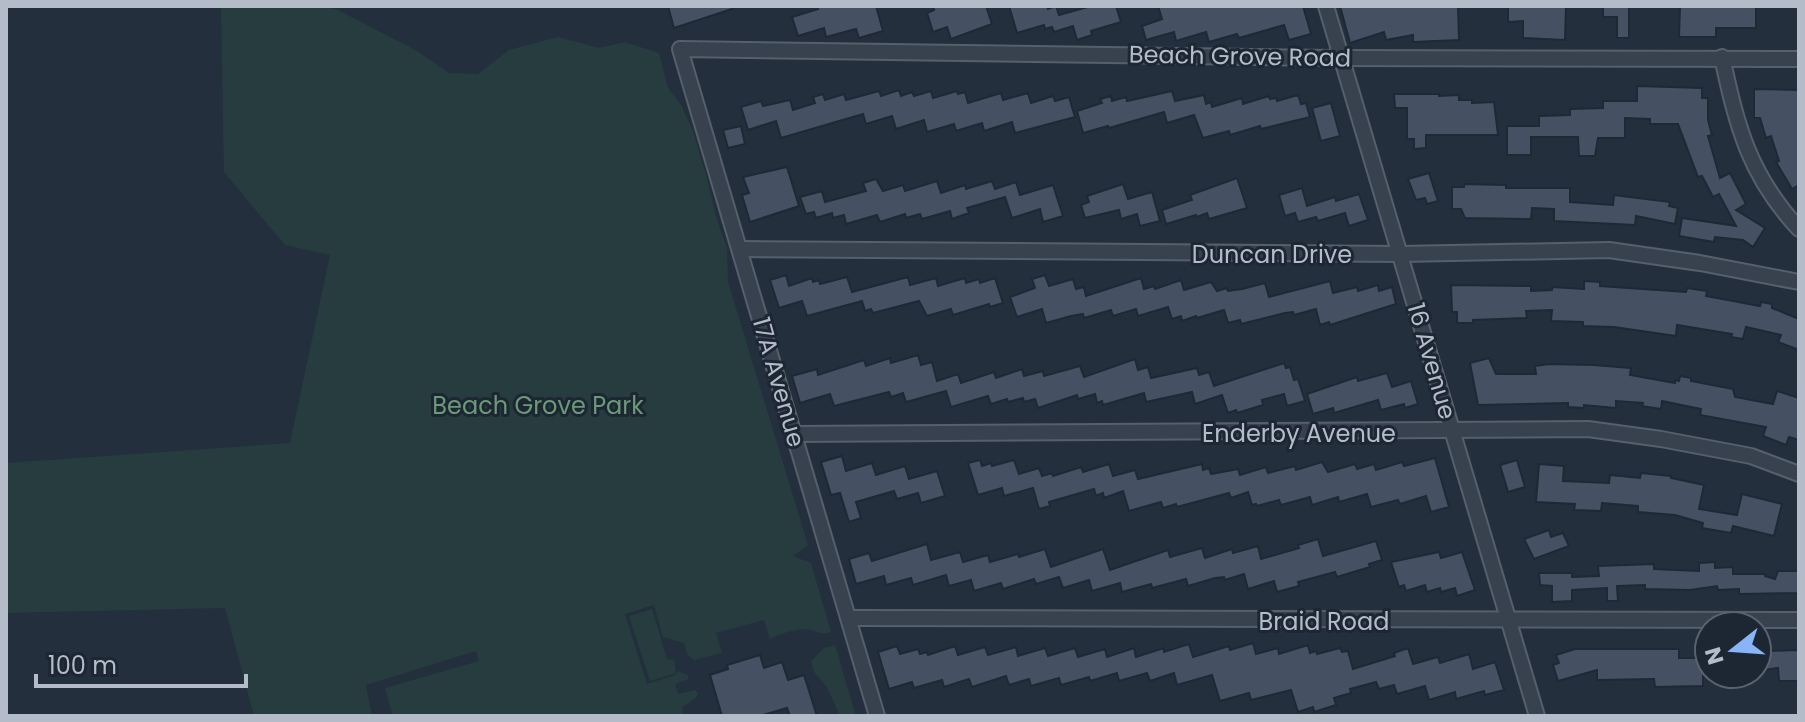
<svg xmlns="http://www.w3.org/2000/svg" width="1805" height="722" font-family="Poppins,sans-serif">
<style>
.green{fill:#263c3f}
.building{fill:#455162;stroke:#1f2835;stroke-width:2}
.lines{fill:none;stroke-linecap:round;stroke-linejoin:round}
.minor-casing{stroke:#565f6c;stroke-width:18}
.minor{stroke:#38414e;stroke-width:14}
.labels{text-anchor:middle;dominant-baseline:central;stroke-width:6;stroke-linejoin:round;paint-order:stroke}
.street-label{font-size:24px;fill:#b4bcc9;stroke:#1d2633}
.park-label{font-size:24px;fill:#6b9a76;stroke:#1d2633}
</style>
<rect width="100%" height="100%" fill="#242f3e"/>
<g class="green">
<path d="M 221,6 L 317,6 L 336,9 L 417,51 L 449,73 L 478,74 L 509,50 L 558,37 L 599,48 L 625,42 L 659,53 L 668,88 L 681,105 L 693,131 L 706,175 L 717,220 L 727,248 L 728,282 L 808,545 L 793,556 L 811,563 L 831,632 C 822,635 819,632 811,630 C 798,628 782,633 770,639 L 764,620 L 716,633 L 722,653 L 694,660 L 687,654 L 684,643 L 663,637 L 654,605 L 625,614 L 647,684 L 675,675 L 678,671 L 688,675 L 688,679 L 675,684 L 678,694 L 695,690 L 698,693 L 696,698 L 682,707 L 683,716 L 393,716 L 385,688 L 479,661 L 476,651 L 366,685 L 372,716 L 254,716 L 225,608 L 6,613 L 6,463 L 290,443 L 330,255 L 285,245 L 224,172 Z"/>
<polygon points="652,609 667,659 674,660 676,673 650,681 629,616"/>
<polygon points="835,645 856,716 840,716 827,687 814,672 811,661 824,648"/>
</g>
<g class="building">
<polygon points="668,6 731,6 732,9 674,28"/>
<polygon points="817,6 876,6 883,31 859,38 856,29 826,37 824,28 798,36 792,17 818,9"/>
<polygon points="933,6 986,6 992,24 951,39 947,27 933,32 927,13 934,10"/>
<polygon points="1009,6 1047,6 1048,9 1056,6 1059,15 1091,6 1116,6 1121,22 1091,31 1092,35 1077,40 1073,26 1054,32 1052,27 1045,29 1044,25 1017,33"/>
<polygon points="1158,6 1303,6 1311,34 1289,40 1284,25 1239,38 1237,34 1209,42 1206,32 1176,41 1174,32 1146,40 1142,26 1162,19"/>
<polygon points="1340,6 1458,6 1459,40 1413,42 1413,35 1386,40 1384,32 1350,43"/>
<polygon points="1508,6 1566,6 1565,40 1523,38 1523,21 1508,22"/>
<polygon points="1603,6 1629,6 1629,38 1617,38 1617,17 1603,17"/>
<polygon points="1680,6 1756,6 1756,28 1716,28 1716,37 1679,37"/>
<polygon points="1637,86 1702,88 1702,98 1708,98 1708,120 1712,135 1708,136 1720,178 1730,173 1746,204 1736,210 1765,228 1753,247 1743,240 1715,237 1714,242 1679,236 1682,218 1736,226 1719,194 1713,197 1702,176 1698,177 1678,124 1650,124 1650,119 1625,118 1625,138 1598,138 1595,156 1579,156 1578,137 1531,137 1531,155 1507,155 1507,126 1539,126 1539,116 1570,115 1570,109 1603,108 1603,101 1637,101"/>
<polygon points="1754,89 1799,90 1799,185 1792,189 1776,162 1779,161 1771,136 1766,138 1760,118 1754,118"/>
<polygon points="899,90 901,96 912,92 914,96 931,91 933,98 957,91 958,94 965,92 968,103 1001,93 1003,100 1028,93 1031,103 1053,96 1055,101 1069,97 1075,117 1015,133 1012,122 984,131 982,123 956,131 954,124 927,132 924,120 896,129 892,116 866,124 863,114 781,138 776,121 748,130 741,107 761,101 763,106 790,100 793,110 815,103 813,97 823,94 825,100 844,94 846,100 879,91 881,96"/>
<polygon points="1172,91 1175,101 1204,95 1206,104 1211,102 1212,107 1242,98 1243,104 1269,96 1270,99 1276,98 1277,101 1298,95 1301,104 1306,103 1310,117 1261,129 1260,126 1230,135 1229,131 1203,138 1194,115 1167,123 1164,112 1109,128 1108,126 1083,133 1077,111 1102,103 1100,99 1111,96 1112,101 1126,97 1127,101"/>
<polygon points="1394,94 1439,94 1439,96 1459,95 1459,100 1472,100 1472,103 1494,102 1498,135 1426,135 1426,148 1414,149 1414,139 1407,139 1407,108 1395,108"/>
<polygon points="1331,103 1340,136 1321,141 1312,108"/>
<polygon points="741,126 745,144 728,148 723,130"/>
<polygon points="787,167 799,206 750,222 742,195 749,193 743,177"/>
<polygon points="1429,173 1438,201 1427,204 1425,198 1416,200 1408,179"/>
<polygon points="1237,178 1247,208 1209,219 1207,213 1197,217 1196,215 1166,224 1162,210 1192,200 1190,195"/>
<polygon points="876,179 883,191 903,185 905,191 937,181 941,193 965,185 966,189 992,181 995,189 1016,182 1020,195 1053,185 1063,216 1043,222 1040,209 1012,218 1005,197 967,208 969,213 952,219 950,211 922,219 920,214 906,218 905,214 880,222 877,215 846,224 844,215 833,218 832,213 816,218 814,212 806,214 800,197 822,191 825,202 866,191 863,183"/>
<polygon points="1123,184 1128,199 1152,192 1160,221 1140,226 1137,214 1121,219 1119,210 1085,218 1081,205 1089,202 1087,196"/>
<polygon points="1464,184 1506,185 1506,188 1570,188 1570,202 1613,205 1614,195 1670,202 1669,206 1678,208 1675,224 1636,216 1635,225 1554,221 1554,209 1532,208 1531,219 1465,218 1461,209 1452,209 1452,187 1464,187"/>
<polygon points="1302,188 1307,206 1335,197 1336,201 1359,194 1368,220 1349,226 1345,213 1318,221 1316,217 1298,222 1295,213 1285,216 1279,195"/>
<polygon points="786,275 789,286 812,278 813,282 819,280 820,284 847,277 852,292 908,277 910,285 936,278 938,286 965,278 966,283 979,279 980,283 995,278 1003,303 990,307 989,304 953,315 951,309 927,316 919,301 873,313 871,309 865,311 862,301 807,316 802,301 779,308 770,280"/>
<polygon points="1045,275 1049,286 1073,279 1076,289 1084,287 1086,296 1141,278 1144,289 1154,286 1155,289 1181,280 1184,290 1211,282 1217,291 1227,288 1228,291 1242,289 1265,283 1269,297 1330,281 1333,293 1357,287 1358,291 1378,285 1379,291 1392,287 1396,304 1330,325 1329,322 1320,325 1316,309 1294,315 1293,312 1285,313 1241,324 1240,320 1228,323 1224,310 1197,318 1196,316 1182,321 1181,316 1172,319 1168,307 1138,316 1136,309 1113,316 1111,310 1084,318 1083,314 1071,316 1046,323 1042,309 1017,317 1010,297 1035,288 1032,279"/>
<polygon points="1584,281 1600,282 1600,286 1686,292 1687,288 1707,291 1706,296 1760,306 1761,302 1772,304 1772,308 1799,319 1799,350 1778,342 1781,335 1746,327 1743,339 1731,337 1732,334 1677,325 1676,336 1614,327 1583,326 1583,322 1551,321 1552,310 1526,311 1527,318 1473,320 1473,323 1457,323 1457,312 1452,312 1451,285 1531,286 1531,291 1552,290 1552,287 1584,289"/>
<polygon points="918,355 921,365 932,362 937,381 958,374 961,383 994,372 996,378 1022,369 1024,376 1043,371 1044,376 1080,366 1084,377 1135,359 1138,370 1148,367 1151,378 1197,368 1199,375 1209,372 1214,386 1284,363 1286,368 1290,367 1294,380 1298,379 1305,401 1287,406 1284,394 1262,400 1263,405 1237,413 1236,410 1228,413 1222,395 1195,404 1192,392 1146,402 1144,393 1103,405 1102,401 1097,403 1095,394 1078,399 1077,395 1038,408 1035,399 1024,402 1023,398 1008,402 1007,399 991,404 988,396 951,407 946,391 906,402 903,393 891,397 889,392 834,406 830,394 800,403 792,376 817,369 818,375 864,360 866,366 890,358 891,363"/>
<polygon points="1489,358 1496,374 1536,374 1535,366 1549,364 1593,365 1631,368 1630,375 1675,383 1675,380 1679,381 1680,376 1691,378 1691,381 1733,389 1735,397 1773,404 1777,391 1799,398 1799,440 1789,437 1786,445 1763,436 1766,427 1700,415 1701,409 1662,401 1661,409 1642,406 1643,403 1616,401 1616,408 1584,405 1584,408 1568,407 1568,403 1478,405 1470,363"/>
<polygon points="1387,373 1392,387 1411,381 1418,404 1405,408 1404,404 1381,410 1378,400 1334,413 1333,408 1313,414 1307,394 1357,377 1358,381"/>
<polygon points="842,456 846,471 872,463 876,475 905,466 909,479 937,471 945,496 921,503 918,493 897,499 894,491 856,502 861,518 849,522 840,493 831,495 821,462"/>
<polygon points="1435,458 1449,507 1431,512 1426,496 1400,504 1398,500 1371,507 1367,494 1339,502 1338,497 1312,505 1310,497 1281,505 1279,500 1257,506 1256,504 1252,505 1248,492 1231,498 1229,493 1177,507 1176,504 1163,508 1161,502 1129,511 1123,491 1104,498 1103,493 1096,496 1094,489 1049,502 1050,506 1039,509 1033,488 1004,496 1002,488 978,495 968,463 980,460 982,466 991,463 992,466 1014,460 1019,474 1039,468 1042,476 1052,473 1053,476 1081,467 1083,472 1109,464 1113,476 1135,470 1138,479 1202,464 1203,470 1209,468 1211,474 1238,469 1240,475 1266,467 1268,473 1295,466 1296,470 1322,462 1328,472 1355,464 1357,469 1374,464 1376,470 1402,462 1404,466"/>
<polygon points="1517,460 1525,487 1508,492 1500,465"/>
<polygon points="1539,464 1564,466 1563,481 1609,483 1610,475 1640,478 1641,473 1671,476 1671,478 1704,485 1699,509 1737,515 1742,494 1782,504 1774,536 1733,526 1731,533 1702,528 1703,523 1675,515 1638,512 1638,506 1602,503 1601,511 1574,510 1575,504 1536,502"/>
<polygon points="1549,530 1551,537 1563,533 1569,546 1534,559 1524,539"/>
<polygon points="1318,539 1323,556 1376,541 1382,560 1369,564 1370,567 1337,577 1335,572 1298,582 1299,586 1277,592 1274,581 1248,589 1244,574 1225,580 1224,577 1215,578 1188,586 1186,579 1152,588 1151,584 1122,592 1120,583 1092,591 1089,580 1063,588 1059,577 1036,584 1034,579 1003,589 1001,583 974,591 971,580 949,586 946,575 913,585 911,578 886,585 884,576 856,584 849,559 869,553 872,561 927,544 931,560 960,552 963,562 988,555 990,562 1018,554 1019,557 1045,549 1051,567 1103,549 1110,570 1168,550 1170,557 1202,548 1205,558 1232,549 1233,553 1258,546 1261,559 1299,548 1298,545"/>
<polygon points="1439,552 1441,558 1462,552 1475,590 1457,596 1455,588 1441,592 1440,588 1427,592 1425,585 1406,591 1404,585 1399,587 1391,562"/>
<polygon points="1715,562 1715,568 1733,567 1733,574 1765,574 1765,576 1775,579 1778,571 1799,571 1799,593 1739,594 1739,589 1718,590 1717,586 1690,590 1645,589 1645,585 1617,586 1618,601 1607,601 1607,588 1572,590 1572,601 1552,602 1552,586 1540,585 1539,573 1572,573 1572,577 1599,576 1598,566 1654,564 1654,569 1699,571 1699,563"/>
<polygon points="1253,643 1256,654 1278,648 1279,654 1308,645 1310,653 1316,651 1317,654 1340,648 1342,652 1348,651 1353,669 1395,656 1394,653 1408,648 1413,664 1438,657 1440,663 1469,654 1473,669 1495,662 1504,690 1485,695 1484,691 1456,699 1455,692 1429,700 1425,686 1397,694 1394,685 1379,689 1376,682 1350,689 1351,693 1334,698 1336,705 1314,712 1313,707 1298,712 1291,690 1251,700 1249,693 1220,701 1212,675 1177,685 1174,673 1150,681 1147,673 1119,681 1117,673 1090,681 1089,677 1061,685 1059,678 1031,686 1029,679 1009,685 1006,676 972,687 969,679 944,687 942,680 914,688 912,682 889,689 878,652 897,646 900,654 918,649 920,654 927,652 928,655 955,646 958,655 985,647 988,655 1016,647 1018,656 1045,648 1048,656 1075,648 1078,657 1105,649 1107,657 1134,648 1136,657 1164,648 1164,652 1189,644 1193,657 1229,646 1230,650"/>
<polygon points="1768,647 1769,651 1798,650 1799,681 1779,681 1778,668 1757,671 1757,648"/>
<polygon points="1575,649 1679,649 1679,658 1703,658 1703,686 1655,687 1654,679 1597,680 1597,670 1558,681 1553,665 1559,663 1556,655"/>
<polygon points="760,655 764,668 782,662 788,680 804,675 817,716 790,716 787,708 760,716 722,716 710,675 728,669 727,665"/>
</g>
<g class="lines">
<g class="minor-casing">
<g id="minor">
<polyline points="1326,6 1537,716"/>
<path d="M 1722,57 C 1737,127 1749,175 1799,229"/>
<polyline points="741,249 1401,254 1609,250 1700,263 1799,282"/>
<polyline points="794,434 1588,429 1661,439 1751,456 1799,474"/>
<polyline points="849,618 1799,620"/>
<polyline points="877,716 680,49 1333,58 1799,59"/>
</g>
</g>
<use href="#minor" class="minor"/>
</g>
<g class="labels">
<g class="street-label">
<text transform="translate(1240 56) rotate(1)">Beach Grove Road</text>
<text x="1272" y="254">Duncan Drive</text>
<text transform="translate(1432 361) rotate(74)">16 Avenue</text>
<text transform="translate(779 382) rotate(74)">17A Avenue</text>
<text x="1299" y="433">Enderby Avenue</text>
<text x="1324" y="621">Braid Road</text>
</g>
<g class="park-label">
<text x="538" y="405">Beach Grove Park</text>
</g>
</g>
<rect width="1805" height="722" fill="none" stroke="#b4bcc9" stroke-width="16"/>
<g transform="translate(1733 650) rotate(253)"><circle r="38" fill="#1d2633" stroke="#59626f" stroke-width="2"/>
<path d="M0-6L14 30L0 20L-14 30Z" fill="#8ab4f8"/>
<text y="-12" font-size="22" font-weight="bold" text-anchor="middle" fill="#b4bcc9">N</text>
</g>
<path d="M36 674v12h210v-12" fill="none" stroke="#b4bcc9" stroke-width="4"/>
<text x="48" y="674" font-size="24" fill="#b4bcc9" stroke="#1d2633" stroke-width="6" paint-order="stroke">100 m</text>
</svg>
